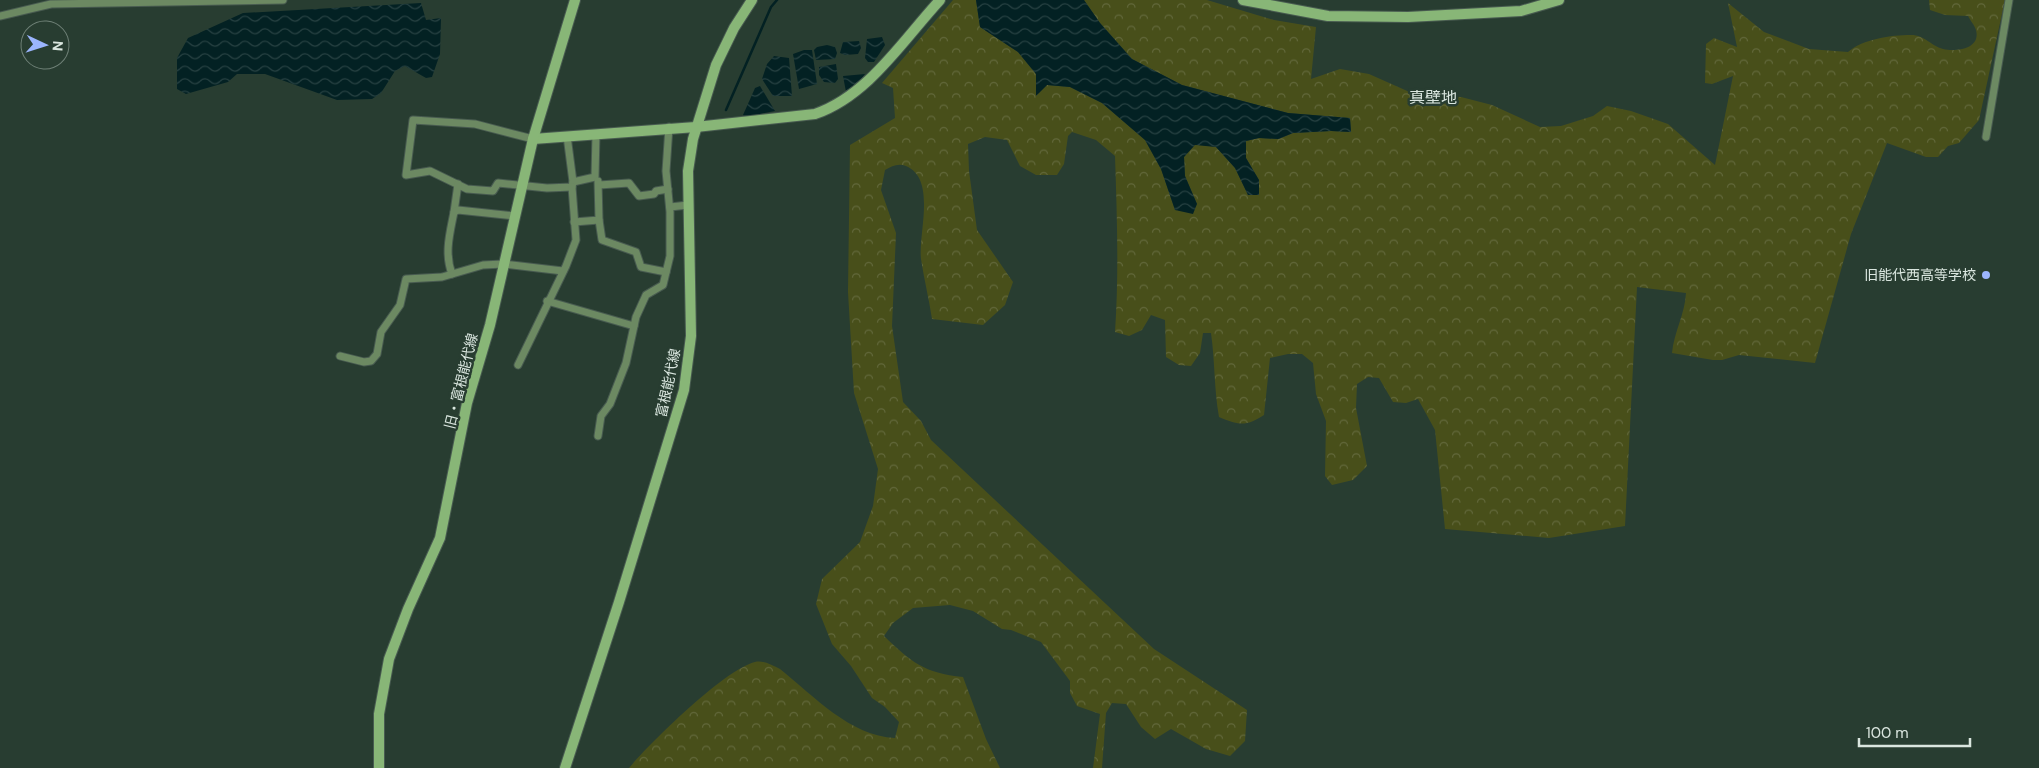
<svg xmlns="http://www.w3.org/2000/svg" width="2039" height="768" font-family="'DM Sans','Noto Sans JP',sans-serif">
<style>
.forest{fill:url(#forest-crowns)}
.water{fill:url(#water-waves)}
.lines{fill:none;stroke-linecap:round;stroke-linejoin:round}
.stream{stroke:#032123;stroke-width:2.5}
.street-casing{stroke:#485b50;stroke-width:9}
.secondary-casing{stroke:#485b50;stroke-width:12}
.street{stroke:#6c8962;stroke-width:7}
.secondary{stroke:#88b677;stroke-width:10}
.poi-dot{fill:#9bb5fd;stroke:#283d31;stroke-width:2}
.labels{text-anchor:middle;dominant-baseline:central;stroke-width:5;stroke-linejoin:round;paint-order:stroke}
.poi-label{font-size:14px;fill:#dae6df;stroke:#283d31;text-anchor:end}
.street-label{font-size:14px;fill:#dae6df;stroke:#283d31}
.quarter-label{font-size:16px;fill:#dae6df;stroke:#283d31}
</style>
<defs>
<pattern id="forest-crowns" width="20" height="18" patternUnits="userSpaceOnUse" patternTransform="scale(1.25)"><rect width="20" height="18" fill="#484f1a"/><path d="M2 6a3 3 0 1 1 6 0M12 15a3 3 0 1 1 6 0" fill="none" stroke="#62683b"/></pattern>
<pattern id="water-waves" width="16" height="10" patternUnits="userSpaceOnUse" patternTransform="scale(1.25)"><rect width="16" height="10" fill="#032123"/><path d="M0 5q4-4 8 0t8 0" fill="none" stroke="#274142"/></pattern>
</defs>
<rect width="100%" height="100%" fill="#283d31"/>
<path class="forest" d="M 953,0 L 976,0 L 980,27 L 1018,52 L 1036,74 L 1036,95 L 1047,85 L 1070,87 L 1102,103 L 1145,140 L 1161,169 L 1175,210 L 1197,204 L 1185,176 L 1184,157 L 1195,144 L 1216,147 L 1235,168 L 1248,195 L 1259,180 L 1246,158 L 1246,141 L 1259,138 L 1279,139 L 1293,133 L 1331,131 L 1351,132 L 1350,118 L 1288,113 L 1182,85 L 1132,59 L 1100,23 L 1084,0 L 1207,0 L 1274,20 L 1316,27 L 1311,79 L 1340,69 L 1369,74 L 1414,94 L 1461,97 L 1492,105 L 1540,127 L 1561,126 L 1593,116 L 1607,106 L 1631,111 L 1668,124 L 1715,165 L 1733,76 L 1712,84 L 1705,83 L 1706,44 L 1714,38 L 1737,47 L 1728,3 L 1764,32 L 1809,49 L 1848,52 C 1863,39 1891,35 1911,35 C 1925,35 1931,46 1943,49 C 1956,52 1981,49 1976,30 C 1975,26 1970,20 1968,16 L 1945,15 L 1930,10 L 1929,0 L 2005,0 L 1979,120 L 1959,143 L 1948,146 L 1938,157 L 1926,157 L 1887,143 L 1851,234 L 1815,363 L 1739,355 L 1722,360 L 1713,360 L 1672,353 C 1674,332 1685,314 1686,293 L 1637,287 L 1625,526 L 1549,538 L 1445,529 L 1435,430 L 1418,399 L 1406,403 L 1393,402 L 1379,378 L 1368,377 L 1357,384 L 1356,408 L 1367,466 L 1353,480 L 1332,485 L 1325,476 L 1326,421 L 1316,394 L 1313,363 L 1302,354 L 1288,354 L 1270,358 L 1264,415 C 1246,427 1238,425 1219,417 C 1214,389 1215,361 1211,333 L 1203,333 L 1200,353 L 1191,366 L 1179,365 L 1166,357 L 1165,320 L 1151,315 L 1142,330 L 1129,336 L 1115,332 C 1119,273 1117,216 1115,156 L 1096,140 L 1072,132 L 1068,136 L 1064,164 L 1057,175 L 1036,175 L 1020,166 L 1007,140 L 985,137 L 968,144 L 969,171 L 977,230 L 1013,282 L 1005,305 L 983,325 L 932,319 C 929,299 924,279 921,259 C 918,234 937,179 906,166 C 898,163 892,166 885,170 L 881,190 L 896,233 L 892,326 L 903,402 L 921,421 L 931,440 L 1154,649 L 1247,710 L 1245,741 L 1230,756 L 1206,749 L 1171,729 L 1155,739 L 1141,727 L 1126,704 L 1112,703 L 1106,713 L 1102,768 L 1093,768 L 1100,714 L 1077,706 L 1070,693 L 1070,681 L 1041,642 L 1011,630 L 1002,629 L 973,611 L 950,605 L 913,608 L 893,623 L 884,636 C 911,662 924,673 963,677 L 986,739 L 1000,768 L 629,768 C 650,743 725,669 755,662 C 763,660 772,665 780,669 C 814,696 850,736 895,738 L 899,722 L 885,707 L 872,698 L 851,666 L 832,644 L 816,604 L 822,579 L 860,542 L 873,506 L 878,469 L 854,393 L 848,292 L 850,145 L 895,118 L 893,88 L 882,83 Z"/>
<g class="water">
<polygon points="976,0 1084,0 1100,23 1132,59 1182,85 1288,113 1350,118 1351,132 1331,131 1293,133 1278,139 1259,138 1246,141 1246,158 1259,180 1259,195 1248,195 1235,168 1216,147 1195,145 1184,157 1185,176 1197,204 1193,214 1175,210 1161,169 1145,140 1102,103 1070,87 1047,85 1036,96 1036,74 1018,52 980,27"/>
<polygon points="421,3 426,20 441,18 440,54 432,77 426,78 405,66 395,71 381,93 372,99 337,100 265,74 237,74 228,82 186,94 177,89 177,58 188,38 243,13"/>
<polygon points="882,37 885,45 874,62 868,62 865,58 867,39"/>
<polygon points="859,41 861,48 858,54 845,55 840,53 843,42"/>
<polygon points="827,45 835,47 837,53 835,59 816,60 814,50 817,47"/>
<polygon points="804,50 812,50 817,84 799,89 793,54"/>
<polygon points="774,56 789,58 792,96 773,96 762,79 767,64"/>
<polygon points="836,64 838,79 835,83 824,82 819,75 819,67"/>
<polygon points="865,74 852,91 846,92 843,76"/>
<polygon points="760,86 775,111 745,117 743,115 755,88"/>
</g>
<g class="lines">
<polyline class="stream" points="726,110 771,7 777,0"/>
<g class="street-casing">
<g id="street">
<polyline points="0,16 51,4 283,0"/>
<polyline points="567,136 573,182"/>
<polyline points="1986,137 2009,0"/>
<polyline points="533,139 475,124 413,120 406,175 430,171 467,189 493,191 498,183 547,188 572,187 573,182 595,177 596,134"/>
<polyline points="599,185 629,183 639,196 654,194 656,191 668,189"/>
<polyline points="670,207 688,205"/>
<polyline points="454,212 458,184"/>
<polyline points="599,220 602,240 636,252 641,267 666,272"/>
<polyline points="574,222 599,220 598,181"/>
<path d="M 452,274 C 444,253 450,233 454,212 L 458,210 L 515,216"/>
<polyline points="547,301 634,326"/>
<polyline points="340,356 364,362 371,361 377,354 381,332 400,305 406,279 442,277 483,265 503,264 563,271"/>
<polyline points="518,365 566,266 576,240 572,187"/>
<polyline points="598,436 601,416 610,404 626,363 636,317 646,295 663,285 670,256 670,212 666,171 669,127"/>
</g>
</g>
<g class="secondary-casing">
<g id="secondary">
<polyline points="1243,0 1328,16 1408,17 1521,11 1559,0"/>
<path d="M 533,139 L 696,127 L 815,114 C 868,96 903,40 940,0"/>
<polyline points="379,768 379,714 389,659 408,609 440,538 467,403 490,325 533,139 575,0"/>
<polyline points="565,768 619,602 684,390 691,336 688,171 693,139 716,65 734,28 752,0"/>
</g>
</g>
<use href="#street" class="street"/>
<use href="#secondary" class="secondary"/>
</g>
<circle class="poi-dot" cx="1986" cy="275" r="5"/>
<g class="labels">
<g class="poi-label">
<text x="1976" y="275">旧能代西高等学校</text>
</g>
<g class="street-label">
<text transform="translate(461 381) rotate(-76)">旧・富根能代線</text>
<text transform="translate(668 383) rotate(-78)">富根能代線</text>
</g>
<g class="quarter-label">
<text x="1433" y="97">真壁地</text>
</g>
</g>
<g transform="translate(45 45) rotate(94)"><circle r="24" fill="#283d31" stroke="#6f8177"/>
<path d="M0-4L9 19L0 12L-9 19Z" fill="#9bb5fd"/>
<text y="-8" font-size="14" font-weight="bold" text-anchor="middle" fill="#dae6df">N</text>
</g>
<path d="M1859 738v8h111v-8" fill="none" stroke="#dae6df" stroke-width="2.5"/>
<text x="1866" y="738" font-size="15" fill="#dae6df" stroke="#283d31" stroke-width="4" paint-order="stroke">100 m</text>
</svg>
